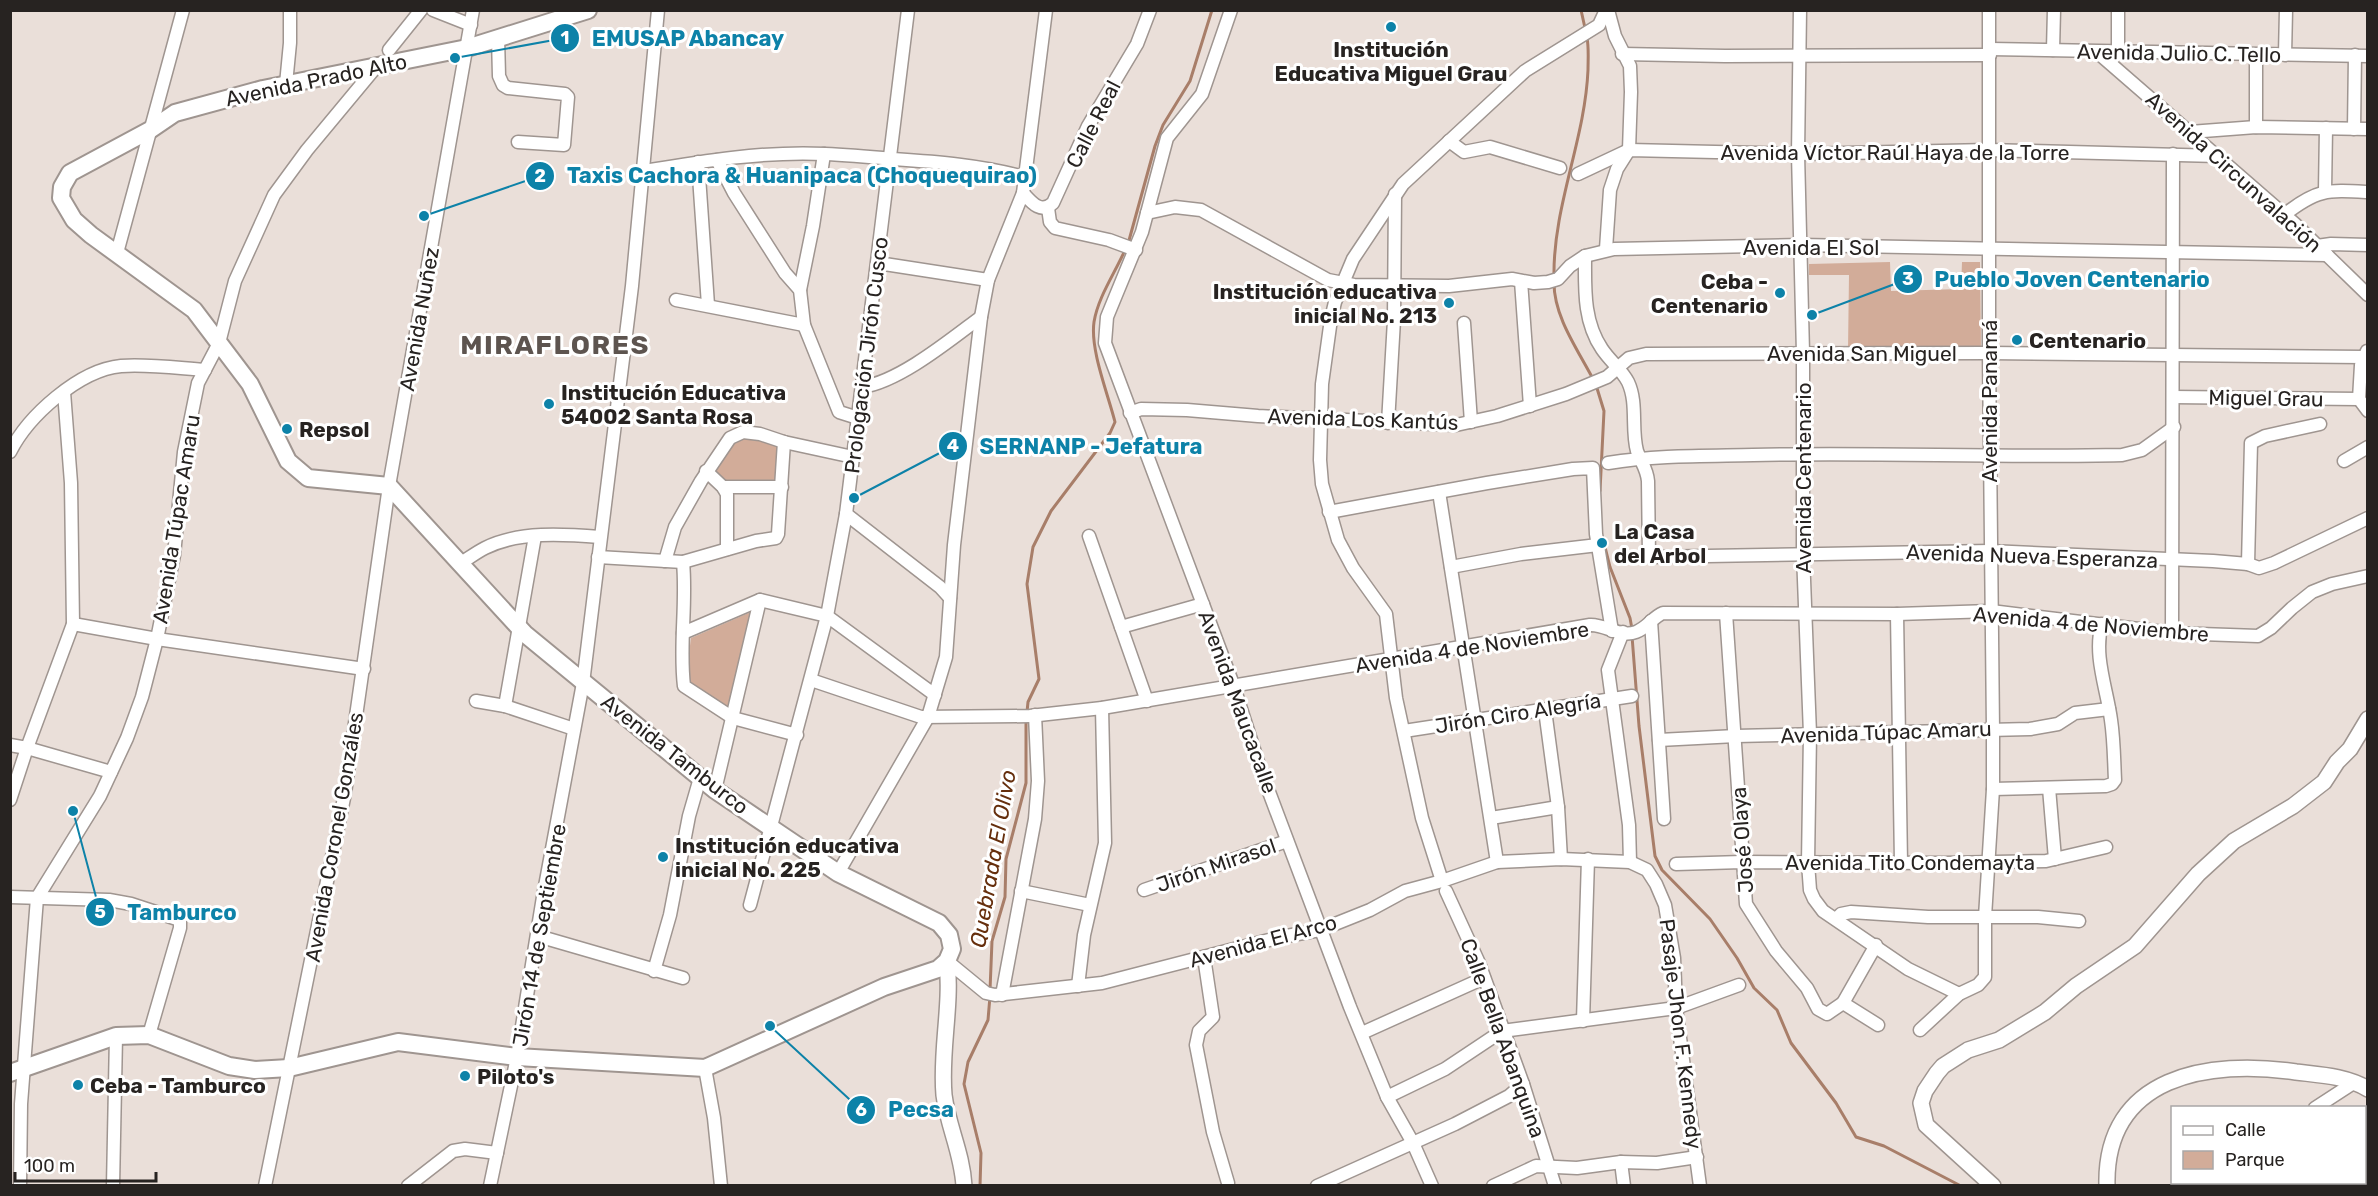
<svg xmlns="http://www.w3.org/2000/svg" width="2378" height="1196" font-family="Rubik,sans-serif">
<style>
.green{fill:#d2ac99}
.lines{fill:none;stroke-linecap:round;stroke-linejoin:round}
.stream{stroke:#a87e69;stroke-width:3}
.minor-casing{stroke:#9f9590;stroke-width:15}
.major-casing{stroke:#9f9590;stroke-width:18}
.highway-casing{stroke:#9f9590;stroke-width:20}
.minor{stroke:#fff;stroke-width:12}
.major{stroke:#fff;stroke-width:15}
.highway{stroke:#fff;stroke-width:16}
.poi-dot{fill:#0d82a8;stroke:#fff;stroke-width:2}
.labels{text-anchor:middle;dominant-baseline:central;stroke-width:6;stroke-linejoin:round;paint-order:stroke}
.poi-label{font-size:21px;font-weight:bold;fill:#272321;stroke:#fff;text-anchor:start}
.street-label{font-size:21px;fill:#272321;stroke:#fff}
.water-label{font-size:22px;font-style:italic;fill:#662f0d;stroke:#fff}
.district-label{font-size:27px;font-weight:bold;letter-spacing:1.5px;fill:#5d544f;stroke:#fff}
.leader{fill:none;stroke:#0d82a8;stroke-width:2}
.callout-dot{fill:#0d82a8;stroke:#fff;stroke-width:2}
.mark-label{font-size:18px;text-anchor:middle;font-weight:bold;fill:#fff}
.callout-label{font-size:22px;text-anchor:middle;font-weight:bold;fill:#0d82a8;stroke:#fff;stroke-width:6;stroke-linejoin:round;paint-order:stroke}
</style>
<rect width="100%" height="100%" fill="#eadfd9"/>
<g class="green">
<polygon points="1890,262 1891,291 1961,289 1962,262 1980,262 1981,349 1848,350 1849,275 1809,275 1809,264"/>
<polygon points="744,434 778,446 778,479 773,484 721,481 714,471 726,446"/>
<polygon points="751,612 754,618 729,713 685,685 691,638"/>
</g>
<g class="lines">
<g class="stream">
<polyline points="1581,10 1585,28"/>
<polyline points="1128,244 1155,146 1163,125 1190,81 1212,10"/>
<path d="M 1554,276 C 1553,206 1585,140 1588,70 C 1588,59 1589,48 1587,38"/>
<path d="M 1554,283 C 1554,317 1578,350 1593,379"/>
<polyline points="1596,385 1604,411 1600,491"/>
<polyline points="1603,539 1610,567 1630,618 1632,629"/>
<polyline points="1632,636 1639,726 1655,856 1662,870 1710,919 1737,958 1754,988 1777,1010 1791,1043 1836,1103 1856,1137 1884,1146 1961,1186"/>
<path d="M 1027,712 L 1028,702 L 1039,679 L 1027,584 L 1033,547 L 1051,511 L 1110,433 L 1115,422 C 1108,394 1090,350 1094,322 C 1098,297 1115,273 1125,250"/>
<polyline points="990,990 992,941 1005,897 1006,859 1026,783 1026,719"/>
<polyline points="980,1186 981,1153 964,1084 968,1062 988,1020 990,996"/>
</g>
<g class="minor-casing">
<g id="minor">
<polyline points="433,10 471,25"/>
<polyline points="1231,10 1202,94 1167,138 1142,232 1107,317 1105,343 1234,687 1260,768 1350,1007 1387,1097 1413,1143 1432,1186"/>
<polyline points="1800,10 1798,154 1803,353 1803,554 1810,734 1808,863 1810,890 1814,899 1823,911 1908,969 1959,994"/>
<polyline points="2118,10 2118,52"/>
<polyline points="498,38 499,76 503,85 508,88 565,94 568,97 564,145 518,142"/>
<polyline points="1990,49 2368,56"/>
<polyline points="389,50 421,10"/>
<polyline points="2053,50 2054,10"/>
<polyline points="2097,52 2295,224 2368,295"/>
<polyline points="1622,54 1725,56 1990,55"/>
<polyline points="2285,55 2286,10"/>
<polyline points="286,84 290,43 290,10"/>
<polyline points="2256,127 2256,55"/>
<polyline points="2354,129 2355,55"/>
<polyline points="2190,132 2256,127 2368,129"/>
<polyline points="1449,141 1464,152 1490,147 1560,168"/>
<polyline points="717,160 734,193 785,273 800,290 804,325 839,412 858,418"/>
<polyline points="698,162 708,305"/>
<path d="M 644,171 C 703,161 764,151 825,154 C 848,155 871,157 893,159 C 938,162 980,165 1024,177"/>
<polyline points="1578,174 1629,150 1798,154 1989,150 2218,156"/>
<polyline points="2325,191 2326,128"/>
<path d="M 1023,193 C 1032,203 1041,214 1053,203 L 1088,126 L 1137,44 L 1150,10"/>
<polyline points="1048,208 1050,222 1055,228 1109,240 1136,250"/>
<polyline points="1147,213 1175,207 1201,210 1328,280 1354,285 1449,286 1512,279 1534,283 1548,282 1558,279 1570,266 1585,256 1614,249 1801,245 2327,255"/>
<path d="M 2284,215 C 2317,189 2327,190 2368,192"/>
<polyline points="2317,246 2331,244 2368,245"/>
<polyline points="1606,249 1610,190 1617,169 1629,150 1631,92 1630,66 1615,36 1608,10"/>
<polyline points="117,253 183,10"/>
<path d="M 1585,256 C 1585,288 1583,321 1602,349 C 1610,361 1622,370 1628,382 C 1638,403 1631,429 1637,451 C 1641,462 1647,469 1648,481 L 1649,557 L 1990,551 L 2213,561 L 2248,564 L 2259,568 L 2274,563 L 2368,518"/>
<polyline points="878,263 988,280"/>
<polyline points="1521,281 1530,406"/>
<polyline points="800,290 813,226 824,154"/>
<polyline points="676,300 804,325"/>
<polyline points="1464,323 1471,422"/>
<polyline points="2367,351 2361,365 2359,399 2368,411"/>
<path d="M 862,387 C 899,382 950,340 981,317"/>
<polyline points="2173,397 2359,399"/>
<polyline points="1130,413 1141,409 1187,410 1258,416 1456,425 1497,416 1566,394 1607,377 1629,358 1646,354 1989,353 2363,357 2368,355"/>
<polyline points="1388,423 1394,320 1395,194"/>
<path d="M 10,452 C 28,416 79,370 121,366 C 148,364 177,368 205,370"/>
<polyline points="2344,461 2368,447"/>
<path d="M 1608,463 C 1656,455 1704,456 1753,455 C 1876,452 1999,458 2122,455 L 2142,450 L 2174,427"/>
<polyline points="706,471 723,487 727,494 727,549"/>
<polyline points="723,487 782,487"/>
<polyline points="1439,492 1497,862"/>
<polyline points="1329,512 1487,483 1573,469 1593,468 1596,534 1612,631"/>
<polyline points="846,514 940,587 950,598"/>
<polyline points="1089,536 1147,701"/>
<polyline points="598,557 683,562 756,541 776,538 778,534 784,442"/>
<polyline points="665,561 675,527 701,481 730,438 743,432 760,434 784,442 853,457"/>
<path d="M 683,562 C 687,604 679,645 684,686 L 733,718 L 797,735"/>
<path d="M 461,563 C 469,558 477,552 485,548 C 519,531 563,534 600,537"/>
<polyline points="2248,564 2251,443 2265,436 2320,424"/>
<polyline points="1451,567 1521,554 1598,545"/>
<polyline points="1726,613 1746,904 1776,951 1807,988 1818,1009 1827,1014 1843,1003 1878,1025"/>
<polyline points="1897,614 1901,863"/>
<polyline points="1651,621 1664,819"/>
<polyline points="73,624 157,639 364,669"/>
<polyline points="1121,627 1203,604"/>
<polyline points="1623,632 1608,670 1629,825 1630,862"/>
<polyline points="683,633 760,600 827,616 935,695"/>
<polyline points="2172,633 2173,154"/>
<path d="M 811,680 L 921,717 L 1030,716 L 1102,708 L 1590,625 C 1605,624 1620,638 1636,632 C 1647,628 1653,617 1663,613 L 1897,614 L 1991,611 L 2172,633 L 2258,636 L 2271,628 L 2292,608 L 2312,592 L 2332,584 L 2368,576"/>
<polyline points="476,701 505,706 574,729"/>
<polyline points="505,706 535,536"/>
<polyline points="1545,710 1558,807 1561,859"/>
<polyline points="1404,731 1632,696"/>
<polyline points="1659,740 1736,736 2030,729 2058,724 2075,713 2109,709"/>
<polyline points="10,745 27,748 111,772"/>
<polyline points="2049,788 2055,859"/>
<path d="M 1993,789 L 2106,786 L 2112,784 L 2115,780 C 2114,760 2114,740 2111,720 C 2107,689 2093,655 2102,624"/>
<polyline points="715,790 760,600"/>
<polyline points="10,800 27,748 73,624 71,483 64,392"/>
<polyline points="1491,818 1558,807"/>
<polyline points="1676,864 1742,862 1945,863 2046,861 2106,847"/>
<polyline points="838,873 928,717 946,657 954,545 981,317 988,280 1023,193 1046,10"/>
<polyline points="1442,881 1422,818 1396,698 1386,614 1353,568 1338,540 1322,484 1320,460 1322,384 1331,319 1335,302 1353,259 1403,184 1525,71 1599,25 1606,10"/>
<polyline points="1144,890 1287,841"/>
<polyline points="1021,891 1090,905"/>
<polyline points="1446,891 1479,963 1523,1084 1555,1186"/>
<polyline points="10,897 109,900 131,904 180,920 180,928 149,1035"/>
<polyline points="750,905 827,616 846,514 908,10"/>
<polyline points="1836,919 1841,914 1851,912 1928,917 2038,917 2079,921"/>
<polyline points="538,936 683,978"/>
<polyline points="1204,957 1213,1017 1199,1031 1196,1045 1213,1132 1228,1183"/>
<polyline points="947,961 986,993 995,995 1102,983 1281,937 1320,930 1370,910 1405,891 1442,881 1497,862 1561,859 1630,862 1647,870 1656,884 1665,905 1674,958 1676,1008 1700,1186"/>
<polyline points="654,971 670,915 689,816 700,778"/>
<polyline points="1078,986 1084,935 1105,843 1102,708"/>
<polyline points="1002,995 1035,819 1038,781 1035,715"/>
<polyline points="1843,1003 1876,945"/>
<polyline points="1583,1021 1588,859"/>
<polyline points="1920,1030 1959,994 1978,985 1985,977 1985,917 1993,789 1993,730 1989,353 1989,10"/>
<polyline points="1362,1033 1484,978"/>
<polyline points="705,1068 714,1118 721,1186"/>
<polyline points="1387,1097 1445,1069 1502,1031 1676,1008 1739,985"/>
<polyline points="2315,1108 2355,1082"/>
<polyline points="1621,1162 1624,1186"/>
<polyline points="20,1186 21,1104 37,898 100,796 127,738 142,697 157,639 174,555 184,452 198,383 219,343 235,281 274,195 307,150 376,67"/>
<polyline points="113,1186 116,1036"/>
<polyline points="265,1186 345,793 389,486 473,10"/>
<polyline points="408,1186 453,1151 465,1149 497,1153"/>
<polyline points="490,1186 517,1057 543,897 583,683 632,286 658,10"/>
<polyline points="1317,1186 1455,1124 1509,1096 1523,1084"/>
<polyline points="1493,1186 1536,1166 1577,1168 1621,1162 1657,1163 1697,1157"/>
<polyline points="2204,1186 2209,1182"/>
</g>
</g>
<g class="major-casing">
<g id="major">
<path d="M 947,961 C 952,1006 940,1051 944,1095 C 948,1127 962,1152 964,1186"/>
<polyline points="1993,1186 1926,1125 1921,1103 1925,1091 1937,1073 1943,1066 1968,1050 1999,1040 2045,1012 2076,986 2135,946 2198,874 2234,841 2293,806 2324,782 2337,762 2350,749 2368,719"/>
<path d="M 2107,1186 C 2104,1075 2210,1059 2296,1072 C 2321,1075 2346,1076 2368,1089"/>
</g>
</g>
<g class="highway-casing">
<polyline id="highway" points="10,1073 116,1036 149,1035 229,1066 255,1070 289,1068 398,1042 517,1057 705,1068 884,987 938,969 947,961 952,949 949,935 939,923 838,873 715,790 525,634 389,486 308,478 288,461 250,384 194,310 91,235 74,220 61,198 62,187 70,173 150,130 175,113 263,89 467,48 588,10"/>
</g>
<use href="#minor" class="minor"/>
<use href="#major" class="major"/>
<use href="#highway" class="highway"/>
</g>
<g class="poi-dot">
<circle cx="1391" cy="27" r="6"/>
<circle cx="1780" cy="293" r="6"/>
<circle cx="1449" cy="303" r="6"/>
<circle cx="2017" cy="340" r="6"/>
<circle cx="549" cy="404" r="6"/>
<circle cx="287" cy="429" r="6"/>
<circle cx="1602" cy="543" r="6"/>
<circle cx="663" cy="857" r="6"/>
<circle cx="465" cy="1076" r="6"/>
<circle cx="78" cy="1085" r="6"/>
</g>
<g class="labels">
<g class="poi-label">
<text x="1391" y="49" text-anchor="middle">Institución<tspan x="1391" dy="24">Educativa Miguel Grau</tspan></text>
<text x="1768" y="281" text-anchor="end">Ceba -<tspan x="1768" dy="24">Centenario</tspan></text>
<text x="1437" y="291" text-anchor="end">Institución educativa<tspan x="1437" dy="24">inicial No. 213</tspan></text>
<text x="2029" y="340">Centenario</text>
<text x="561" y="392">Institución Educativa<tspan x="561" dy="24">54002 Santa Rosa</tspan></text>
<text x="299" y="429">Repsol</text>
<text x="1614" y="531">La Casa<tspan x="1614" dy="24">del Arbol</tspan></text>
<text x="675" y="845">Institución educativa<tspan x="675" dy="24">inicial No. 225</tspan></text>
<text x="477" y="1076">Piloto's</text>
<text x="90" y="1085">Ceba - Tamburco</text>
</g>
<g class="street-label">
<text transform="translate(2179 53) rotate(1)">Avenida Julio C. Tello</text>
<text transform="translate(316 80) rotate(-12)">Avenida Prado Alto</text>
<text transform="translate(1093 124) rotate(-63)">Calle Real</text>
<text x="1895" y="152">Avenida Víctor Raúl Haya de la Torre</text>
<text transform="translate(2234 172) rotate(42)">Avenida Circunvalación</text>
<text x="1811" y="247">Avenida El Sol</text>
<text transform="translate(419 319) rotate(-80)">Avenida Nuñez</text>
<text x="1862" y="353">Avenida San Miguel</text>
<text transform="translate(866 355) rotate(-83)">Prologación Jirón Cusco</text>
<text transform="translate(2266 398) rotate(1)">Miguel Grau</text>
<text transform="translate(1989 401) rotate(-90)">Avenida Panamá</text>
<text transform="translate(1363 419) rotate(2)">Avenida Los Kantús</text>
<text transform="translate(1803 478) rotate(-90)">Avenida Centenario</text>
<text transform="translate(176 519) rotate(-81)">Avenida Túpac Amaru</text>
<text transform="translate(2032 556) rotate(2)">Avenida Nueva Esperanza</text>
<text transform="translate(2091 624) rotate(5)">Avenida 4 de Noviembre</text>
<text transform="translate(1472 647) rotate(-9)">Avenida 4 de Noviembre</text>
<text transform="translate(1238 702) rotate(70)">Avenida Maucacalle</text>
<text transform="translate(1518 713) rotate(-9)">Jirón Ciro Alegría</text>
<text transform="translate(1886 732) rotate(-2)">Avenida Túpac Amaru</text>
<text transform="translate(675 754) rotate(38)">Avenida Tamburco</text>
<text transform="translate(334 837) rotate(-80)">Avenida Coronel Gonzáles</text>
<text transform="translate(1742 840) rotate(-94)">José Olaya</text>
<text x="1910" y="862">Avenida Tito Condemayta</text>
<text transform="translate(1216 865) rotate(-19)">Jirón Mirasol</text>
<text transform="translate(539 935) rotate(-80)">Jirón 14 de Septiembre</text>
<text transform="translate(1263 941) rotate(-15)">Avenida El Arco</text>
<text transform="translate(1681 1034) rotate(83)">Pasaje Jhon F. Kennedy</text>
<text transform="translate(1503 1038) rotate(70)">Calle Bella Abanquina</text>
</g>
<g class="water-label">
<text transform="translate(993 859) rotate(-80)">Quebrada El Olivo</text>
</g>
<g class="district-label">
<text x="555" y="345">MIRAFLORES</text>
</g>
</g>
<path class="leader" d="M455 58L565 38M424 216L540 176M1812 315L1908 279M854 498L953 446M73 811L100 912M770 1026L861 1110"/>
<g class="callout-dot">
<circle cx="455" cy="58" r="6"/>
<circle cx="424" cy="216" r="6"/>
<circle cx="1812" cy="315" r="6"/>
<circle cx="854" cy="498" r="6"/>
<circle cx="73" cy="811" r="6"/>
<circle cx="770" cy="1026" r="6"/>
<circle cx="565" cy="38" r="15"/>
<circle cx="540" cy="176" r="15"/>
<circle cx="1908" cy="279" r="15"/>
<circle cx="953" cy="446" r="15"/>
<circle cx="100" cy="912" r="15"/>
<circle cx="861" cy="1110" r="15"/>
</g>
<g class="mark-label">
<text x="565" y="44">1</text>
<text x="540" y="182">2</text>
<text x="1908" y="285">3</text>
<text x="953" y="452">4</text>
<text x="100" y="918">5</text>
<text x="861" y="1116">6</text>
</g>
<g class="callout-label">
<text x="688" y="46">EMUSAP Abancay</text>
<text x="802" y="183">Taxis Cachora &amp; Huanipaca (Choquequirao)</text>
<text x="2072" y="287">Pueblo Joven Centenario</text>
<text x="1091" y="454">SERNANP - Jefatura</text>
<text x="182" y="920">Tamburco</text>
<text x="921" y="1117">Pecsa</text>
</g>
<rect width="2378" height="1196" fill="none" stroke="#272321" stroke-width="24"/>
<rect x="2171" y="1106" width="195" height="78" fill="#ffffff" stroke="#a9a7a6" stroke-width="1.5"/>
<rect x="2183" y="1126" width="30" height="9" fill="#ffffff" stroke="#a9a7a6" stroke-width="1.5"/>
<text x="2225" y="1136" font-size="18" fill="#272321">Calle</text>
<rect x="2183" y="1151" width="30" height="18" fill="#d2ac99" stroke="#a9a7a6" stroke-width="1.5"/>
<text x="2225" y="1166" font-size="18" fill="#272321">Parque</text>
<path d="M15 1172v9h141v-9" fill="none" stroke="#272321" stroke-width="3"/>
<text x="24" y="1172" font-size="18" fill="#272321" stroke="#ffffff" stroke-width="4.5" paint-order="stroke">100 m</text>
</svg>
